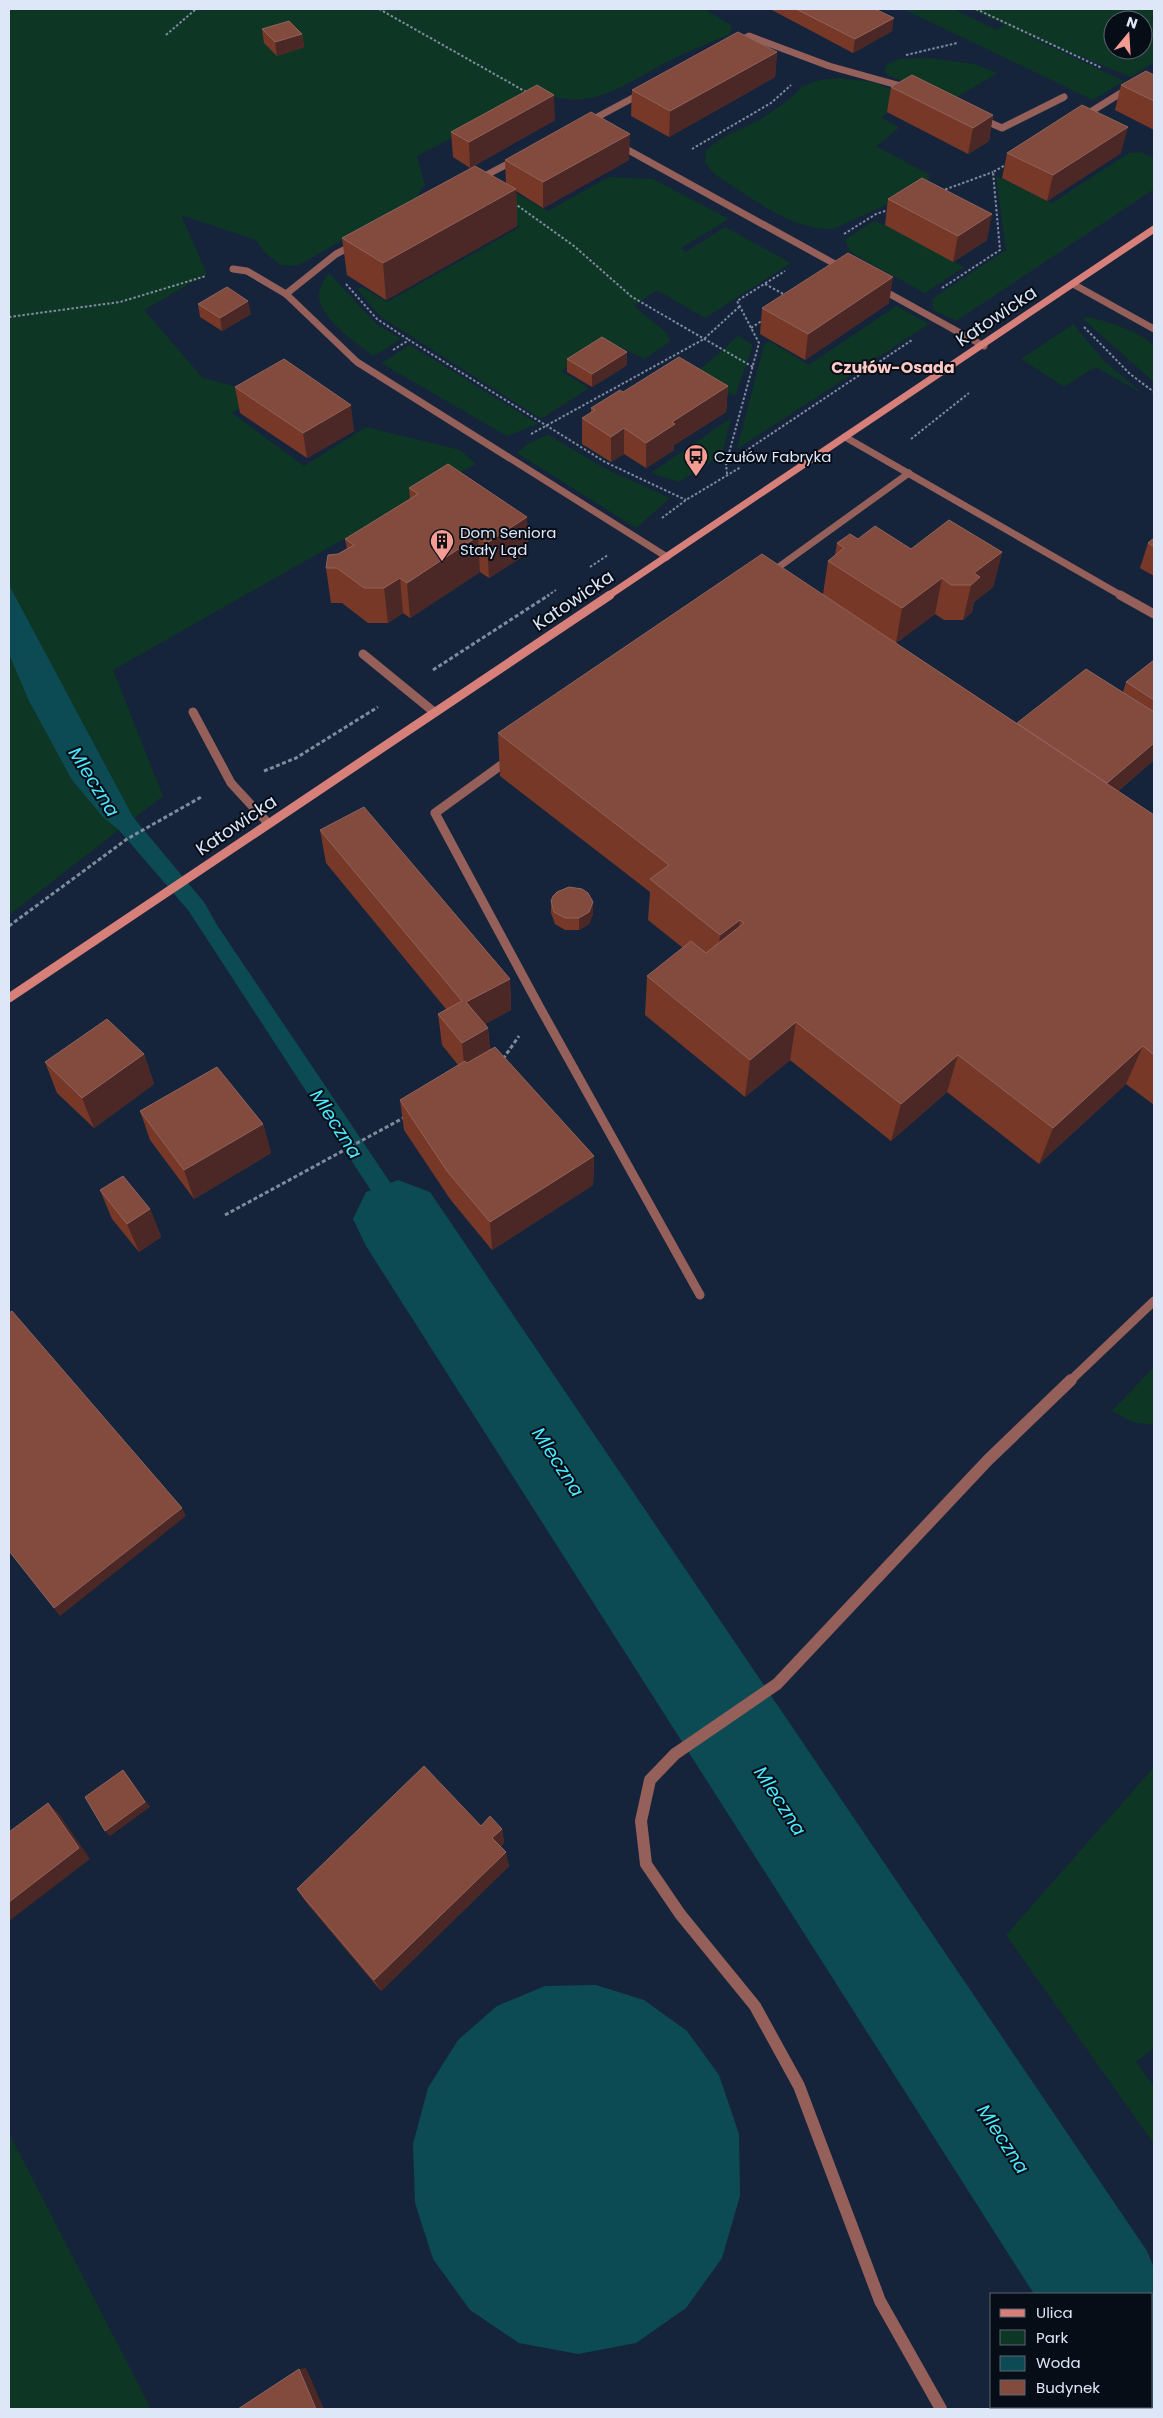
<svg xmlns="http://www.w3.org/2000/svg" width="1163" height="2418" font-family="Poppins,sans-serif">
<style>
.green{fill:#0e3624;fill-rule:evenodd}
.water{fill:#0c4b53}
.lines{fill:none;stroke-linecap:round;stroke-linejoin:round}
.river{fill:#0c4b53;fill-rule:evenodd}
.path-far1{stroke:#7f8b9e;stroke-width:2;stroke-dasharray:2.5 2;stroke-linecap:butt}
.path{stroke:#7f8b9e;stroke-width:3;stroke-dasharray:4 2.5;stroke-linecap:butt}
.lane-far2{stroke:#955f5a;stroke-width:7}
.lane-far1{stroke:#955f5a;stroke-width:9}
.lane{stroke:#955f5a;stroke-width:12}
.street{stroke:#955f5a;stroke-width:7}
.secondary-far1{stroke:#d77f79;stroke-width:7}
.secondary{stroke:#d77f79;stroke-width:9}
.wall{fill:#773828}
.shaded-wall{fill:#4b2826}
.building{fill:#824b3e;stroke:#90635b}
.labels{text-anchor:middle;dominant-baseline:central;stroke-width:4;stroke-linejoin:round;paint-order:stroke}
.far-poi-label{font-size:15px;fill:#dde7f7;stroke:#070d17;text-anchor:start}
.far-neighbourhood-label{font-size:16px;font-weight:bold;fill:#fecac5;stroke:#070d17}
.street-label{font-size:18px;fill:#dde7f7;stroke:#070d17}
.water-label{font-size:19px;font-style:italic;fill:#4ae8fe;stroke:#070d17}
</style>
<rect width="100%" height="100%" fill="#15243a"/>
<g class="green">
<path d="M 9,9 L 704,9 L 732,26 L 729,35 C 709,43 688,51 669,61 C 626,83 591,114 541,92 L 417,156 L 425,185 L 416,198 L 297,266 L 281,265 L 266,254 L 256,240 L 181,215 L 207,274 L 144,310 L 203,378 L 261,393 L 232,413 L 304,466 L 366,427 L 460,450 L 476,464 L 113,670 L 163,796 L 9,915 Z"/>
<path d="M 903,9 L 953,9 L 997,30 L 1005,25 L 971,9 L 1154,9 L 1154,15 L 1150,18 L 1154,21 L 1154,62 L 1131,77 L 1018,31 L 1124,81 L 1093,100 ZM 1113,20 L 1143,20 L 1143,50 L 1113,50 Z"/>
<polygon points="929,58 974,64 998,73 955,98 889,76 885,72 886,65 899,59"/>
<path d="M 840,78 L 872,82 L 912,97 L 881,117 L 899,128 L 876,146 L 930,175 L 926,187 L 833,229 C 789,230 750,196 714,174 L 705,163 L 706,150 L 722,138 L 761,119 L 790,99 L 803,86 L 820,80 Z"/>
<polygon points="1141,152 1154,158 1154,189 956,321 933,310 932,299 1006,250 996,176 1052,203 1129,153"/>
<polygon points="609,177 653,179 729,219 681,248 686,252 725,227 791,263 705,318 657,290 634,306 667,333 670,342 644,359 607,340 561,371 589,388 541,419 381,317 357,289 362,287 387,302 520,227 475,201 503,186 548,211"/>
<polygon points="874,221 885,225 964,267 925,293 855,255 848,248 845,240"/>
<path d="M 329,273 L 375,323 L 401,339 L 374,356 C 357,344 317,317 319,293 C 320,286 325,279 329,273 Z"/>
<polygon points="896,306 929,324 737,449 764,345 769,341 809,365"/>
<path d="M 1087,317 C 1101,319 1148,334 1154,347 C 1157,355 1154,372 1154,382 L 1082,318 Z"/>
<polygon points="1073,324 1104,361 1142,393 1095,367 1064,387 1021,359"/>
<polygon points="738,336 753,345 735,396 694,375"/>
<polygon points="410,345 538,424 507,436 381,363"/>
<polygon points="731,418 722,455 679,482 651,473"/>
<polygon points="548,435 606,469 670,498 636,528 517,453 529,443"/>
<polygon points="1154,1367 1154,1425 1132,1422 1112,1411"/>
<polygon points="1154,1767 1154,2048 1136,2062 1154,2087 1154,2144 1006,1935"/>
<polygon points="9,2133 151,2409 9,2409"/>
</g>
<g class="water">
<polygon points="9,585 133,817 204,902 217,925 480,1316 460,1327 188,910 118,829 103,817 72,780 29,701 9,654"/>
<polygon points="596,1985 644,2000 687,2031 719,2075 739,2134 740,2196 722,2258 686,2308 636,2343 578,2354 519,2343 470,2310 433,2259 415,2203 413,2144 428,2088 458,2040 497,2006 545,1986"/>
</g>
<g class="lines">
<polygon class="river" points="398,1180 430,1192 1147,2251 1154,2268 1154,2409 1108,2409 1106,2407 1152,2407 1152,2294 1034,2294 366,1246 353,1219 366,1192"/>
<g class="path-far1">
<polyline points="379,9 528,93"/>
<polyline points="976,9 1102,68"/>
<polyline points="166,35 196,9"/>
<polyline points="906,55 957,43"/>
<polyline points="692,149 771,103 791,85"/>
<polyline points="941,191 993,172"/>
<polyline points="514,203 574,246 632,297 753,367"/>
<polyline points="844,234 876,214 891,209"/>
<polyline points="346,284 377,319 409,340"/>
<polyline points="765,284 787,296"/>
<polyline points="942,288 1000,250 993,172 1007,164"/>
<polyline points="9,317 120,302 206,276"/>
<polyline points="1084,327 1130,374 1154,392"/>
<polyline points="751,328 763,320"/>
<polyline points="393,350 409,340 605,462 686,500"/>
<polyline points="531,434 704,339 740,306"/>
<polyline points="911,439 969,393"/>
<polyline points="726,464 912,340"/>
<polyline points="727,474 726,464 759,343 737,301 785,271"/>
<polyline points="662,518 686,500 741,467"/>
<polyline points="590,567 608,555"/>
<polyline points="547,596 556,590"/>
</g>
<g class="path">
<polyline points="433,670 549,595"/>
<polyline points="264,771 296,758 378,707"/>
<polyline points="9,926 127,839 203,796"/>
<polyline points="503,1059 519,1036"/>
<polyline points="225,1215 405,1117"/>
</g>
<g class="lane-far2">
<polyline points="1092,111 1129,88"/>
<polyline points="1073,284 1154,329"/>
<polyline points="953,329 984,346"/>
<polyline points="845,437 1122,596"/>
<polyline points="769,574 909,473"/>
</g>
<g class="lane-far1">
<polyline points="1120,595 1154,614"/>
<polyline points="363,654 434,712"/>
<polyline points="193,712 231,783 268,823"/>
<polyline points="511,758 435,813 539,1006 700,1295"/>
<polyline points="1070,1381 1154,1301"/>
</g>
<polyline class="lane" points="941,2409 880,2301 799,2086 755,2006 680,1914 646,1864 641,1821 650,1780 675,1754 777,1684 988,1460 1071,1380"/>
<g class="street">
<polyline points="736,43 749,36 829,66 908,88"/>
<polyline points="979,118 1002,128 1064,97"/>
<polyline points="588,122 644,92"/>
<polyline points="619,145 844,269"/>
<polyline points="477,180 515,160"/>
<polyline points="233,269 247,271 286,294 357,362 667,557"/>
<polyline points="879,288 953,329"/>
<polyline points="286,294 336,254 356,244"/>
</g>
<polyline class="secondary-far1" points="608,596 1154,229"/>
<polyline class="secondary" points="9,998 610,595"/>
</g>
<g class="wall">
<polygon points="770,9 875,9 892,31 853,53"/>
<polygon points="262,29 302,34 304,47 277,56 264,43"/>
<polygon points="777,52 775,77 669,137 631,116 632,90"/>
<polygon points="1154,75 1154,130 1115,110 1121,85"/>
<polygon points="891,87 993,115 989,141 968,154 887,112"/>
<polygon points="555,120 470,168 453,157 451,132"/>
<polygon points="1007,153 1121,153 1047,201 1002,178"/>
<polygon points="505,160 629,160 543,208 516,191 517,226 386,300 347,275 342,238 506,184"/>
<polygon points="888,199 987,240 953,262 885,225"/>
<polygon points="889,303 805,360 760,334 762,308"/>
<polygon points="198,304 251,314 222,331 200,317"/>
<polygon points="627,352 627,365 592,387 567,372 567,359"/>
<polygon points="728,386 726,412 674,445 674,450 646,468 624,454 611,462 582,444 582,418 591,413 591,408 623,392"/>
<polygon points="235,387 354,431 307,458 240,413"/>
<polygon points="409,488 527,517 528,553 489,578 480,572 410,618 403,613 388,623 368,623 342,603 331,603 326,568 338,554 347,549 345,539 410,499"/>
<polygon points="1154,538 1154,576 1140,568 1148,543"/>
<polygon points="858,539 911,549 1002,552 993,587 974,602 972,612 963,620 944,620 935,614 896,643 1017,723 1123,692 1126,682 1154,660 1154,760 1118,791 1154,815 1154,1105 1126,1084 1039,1164 947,1092 891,1141 790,1060 745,1097 645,1015 647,976 683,948 648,920 650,892 500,776 498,733 823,594 828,561 835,555 837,543"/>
<polygon points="320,830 510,979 511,1010 485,1024 488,1028 490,1050 594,1156 593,1185 492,1250 450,1199 404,1130 400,1100 458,1065 442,1045 438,1014 446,1009 326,863"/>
<polygon points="551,901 593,902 593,914 589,924 579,930 565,930 555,924 551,913"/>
<polygon points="144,1054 154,1084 94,1128 57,1093 45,1062"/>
<polygon points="140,1111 263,1124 271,1153 194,1199 150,1140"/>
<polygon points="100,1190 150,1209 161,1237 139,1252 112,1219"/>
<polygon points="481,1826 502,1829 504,1843 501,1846 509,1866 381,1991 306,1902 297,1889"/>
</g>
<g class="shaded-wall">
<polygon points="894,18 892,31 853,53 855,39"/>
<polygon points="302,34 304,47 277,56 275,42"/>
<polygon points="777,52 775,77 669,137 670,111"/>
<polygon points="554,95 555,120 470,168 469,142"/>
<polygon points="993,115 989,141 968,154 973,128"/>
<polygon points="1128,127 1121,153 1047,201 1053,175"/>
<polygon points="630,134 629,160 543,208 543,182"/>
<polygon points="516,189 517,226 386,300 383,263"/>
<polygon points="992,214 987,240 953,262 958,236"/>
<polygon points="893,277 889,303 805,360 808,334"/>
<polygon points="248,301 251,314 222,331 220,318"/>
<polygon points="627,352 627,365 592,387 592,374"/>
<polygon points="728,386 726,412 674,445 674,450 646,468 646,443 672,422"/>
<polygon points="351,405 354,431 307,458 303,433"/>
<polygon points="624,428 624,454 611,462 611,437"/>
<polygon points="527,517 528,553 489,578 487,543"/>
<polygon points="478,536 480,572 410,618 407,583"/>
<polygon points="1002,552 993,587 974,602 972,612 963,620 974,573"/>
<polygon points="400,578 403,613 388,623 384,588"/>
<polygon points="942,578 935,614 896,643 902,608"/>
<polygon points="1154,743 1154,760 1084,819 1092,795"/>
<polygon points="593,902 593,914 589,924 579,930 579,918"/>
<polygon points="740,920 735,959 716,974 720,935"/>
<polygon points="510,979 511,1010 469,1033 466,1002"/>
<polygon points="796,1022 790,1060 745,1097 750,1060"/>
<polygon points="488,1028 490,1059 465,1073 462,1043"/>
<polygon points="1143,1046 1126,1084 1039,1164 1053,1128"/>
<polygon points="144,1054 154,1084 94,1128 82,1098"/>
<polygon points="958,1055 947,1092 891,1141 901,1104"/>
<polygon points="263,1124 271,1153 194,1199 184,1170"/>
<polygon points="594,1156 593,1185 492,1250 490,1222"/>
<polygon points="150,1209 161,1237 139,1252 127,1224"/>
<polygon points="182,1508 186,1516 60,1616 54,1608"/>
<polygon points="123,1770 128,1776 150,1807 110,1836 105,1831"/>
<polygon points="48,1803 59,1814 90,1859 9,1921 9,1902"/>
<polygon points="502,1829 504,1843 495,1852 492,1838"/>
<polygon points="506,1852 509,1866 381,1991 374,1980"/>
<polygon points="306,2368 324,2409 316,2409 299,2369"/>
</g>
<g class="building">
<polygon points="796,9 875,9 894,18 855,39"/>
<polygon points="289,21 302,34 275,42 262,29"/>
<polygon points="738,32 777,52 670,111 632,90"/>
<polygon points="1146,71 1154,75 1154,101 1121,85"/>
<polygon points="912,75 993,115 973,128 891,87"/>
<polygon points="537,85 554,95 469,142 451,132"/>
<polygon points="1082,105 1128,127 1053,175 1007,153"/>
<polygon points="591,112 630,134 543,182 505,160"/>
<polygon points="475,166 516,189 383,263 342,238"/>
<polygon points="922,178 992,214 958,236 888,199"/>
<polygon points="848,253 893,277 808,334 762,308"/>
<polygon points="227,287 248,301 220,318 198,304"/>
<polygon points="602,337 627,352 592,374 567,359"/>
<polygon points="679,357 728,386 672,422 675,424 646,443 624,428 611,437 582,418 595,410 591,408 620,390 623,392"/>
<polygon points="284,359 351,405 303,433 235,387"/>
<polygon points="448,464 527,517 487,543 478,536 407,583 400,578 384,588 364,588 337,568 326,568 328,555 338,554 354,545 345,539 418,494 409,488"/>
<polygon points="949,520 1002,552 974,573 980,577 971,585 951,585 942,578 902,608 828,561 844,548 837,543 850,534 858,539 875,526 911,549"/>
<polygon points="1154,538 1154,547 1148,543"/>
<polygon points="762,554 1154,815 1154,1055 1143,1046 1053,1128 958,1055 901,1104 796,1022 750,1060 647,976 691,941 706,953 744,923 740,920 720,935 650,879 669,865 498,733"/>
<polygon points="1154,660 1154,700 1126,682"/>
<polygon points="1086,669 1154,712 1154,743 1107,783 1017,723"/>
<polygon points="364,807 510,979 466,1002 488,1028 462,1043 438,1014 462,1001 320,830"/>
<polygon points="569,887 582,889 588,893 593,902 589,912 579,918 565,918 554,912 551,901 553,896 557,892"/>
<polygon points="107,1019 144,1054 82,1098 45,1062"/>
<polygon points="495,1047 594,1156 490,1222 447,1171 400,1100 465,1061 467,1063"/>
<polygon points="217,1067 263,1124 184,1170 140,1111"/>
<polygon points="123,1176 150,1209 127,1224 100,1190"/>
<polygon points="12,1311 182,1508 54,1608 9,1551 9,1313"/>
<polygon points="424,1766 481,1826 490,1816 502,1829 492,1838 506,1852 374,1980 297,1889"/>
<polygon points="123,1770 145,1802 105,1831 85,1797"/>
<polygon points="48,1803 79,1848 9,1902 9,1832"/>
<polygon points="299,2369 316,2409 238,2409"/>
</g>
<defs>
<g id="bus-pin" transform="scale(1.25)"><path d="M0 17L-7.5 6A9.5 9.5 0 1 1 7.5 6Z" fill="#f59c95" stroke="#070d17"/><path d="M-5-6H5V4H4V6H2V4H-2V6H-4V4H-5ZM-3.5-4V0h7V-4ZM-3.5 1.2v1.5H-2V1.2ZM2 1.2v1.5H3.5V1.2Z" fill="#111"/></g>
<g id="building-pin" transform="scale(1.25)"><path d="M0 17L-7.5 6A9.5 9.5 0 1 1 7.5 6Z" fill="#f59c95" stroke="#070d17"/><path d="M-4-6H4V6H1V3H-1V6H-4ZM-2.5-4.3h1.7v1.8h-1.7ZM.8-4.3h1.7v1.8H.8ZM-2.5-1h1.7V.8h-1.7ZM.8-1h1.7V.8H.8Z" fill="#111"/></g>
</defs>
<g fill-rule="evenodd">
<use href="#bus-pin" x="696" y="456"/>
<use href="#building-pin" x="442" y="541"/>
</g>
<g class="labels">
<g class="far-poi-label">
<text x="714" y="456">Czułów Fabryka</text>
<text x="460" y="532">Dom Seniora<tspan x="460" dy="17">Stały Ląd</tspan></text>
</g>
<g class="far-neighbourhood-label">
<text x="893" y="367">Czułów-Osada</text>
</g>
<g class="street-label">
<text transform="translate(996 316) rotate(-34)">Katowicka</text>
<text transform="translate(573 600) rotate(-34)">Katowicka</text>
<text transform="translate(236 825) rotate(-34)">Katowicka</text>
</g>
<g class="water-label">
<text transform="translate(94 782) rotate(58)">Mleczna</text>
<text transform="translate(336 1124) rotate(57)">Mleczna</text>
<text transform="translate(558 1462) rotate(57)">Mleczna</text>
<text transform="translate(780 1801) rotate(57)">Mleczna</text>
<text transform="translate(1003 2139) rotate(57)">Mleczna</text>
</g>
</g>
<rect width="1163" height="2418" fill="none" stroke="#dde7f7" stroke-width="20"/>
<rect x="990" y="2293" width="162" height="115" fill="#070d17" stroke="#5d6471"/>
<rect x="1000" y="2309" width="25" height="8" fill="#d77f79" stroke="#5d6471"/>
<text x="1036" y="2318" font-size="15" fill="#dde7f7">Ulica</text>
<rect x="1000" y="2330" width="25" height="15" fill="#0e3624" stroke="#5d6471"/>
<text x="1036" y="2343" font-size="15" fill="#dde7f7">Park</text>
<rect x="1000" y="2356" width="25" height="15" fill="#0c4b53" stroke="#5d6471"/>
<text x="1036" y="2368" font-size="15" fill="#dde7f7">Woda</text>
<rect x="1000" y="2380" width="25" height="15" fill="#824b3e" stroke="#5d6471"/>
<text x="1036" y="2393" font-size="15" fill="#dde7f7">Budynek</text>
<g transform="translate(1128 35) rotate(18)"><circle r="24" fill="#070d17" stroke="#5d6471"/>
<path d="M0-4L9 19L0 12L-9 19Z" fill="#f59c95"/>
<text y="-8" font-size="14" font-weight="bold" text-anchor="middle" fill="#dde7f7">N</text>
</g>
</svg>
